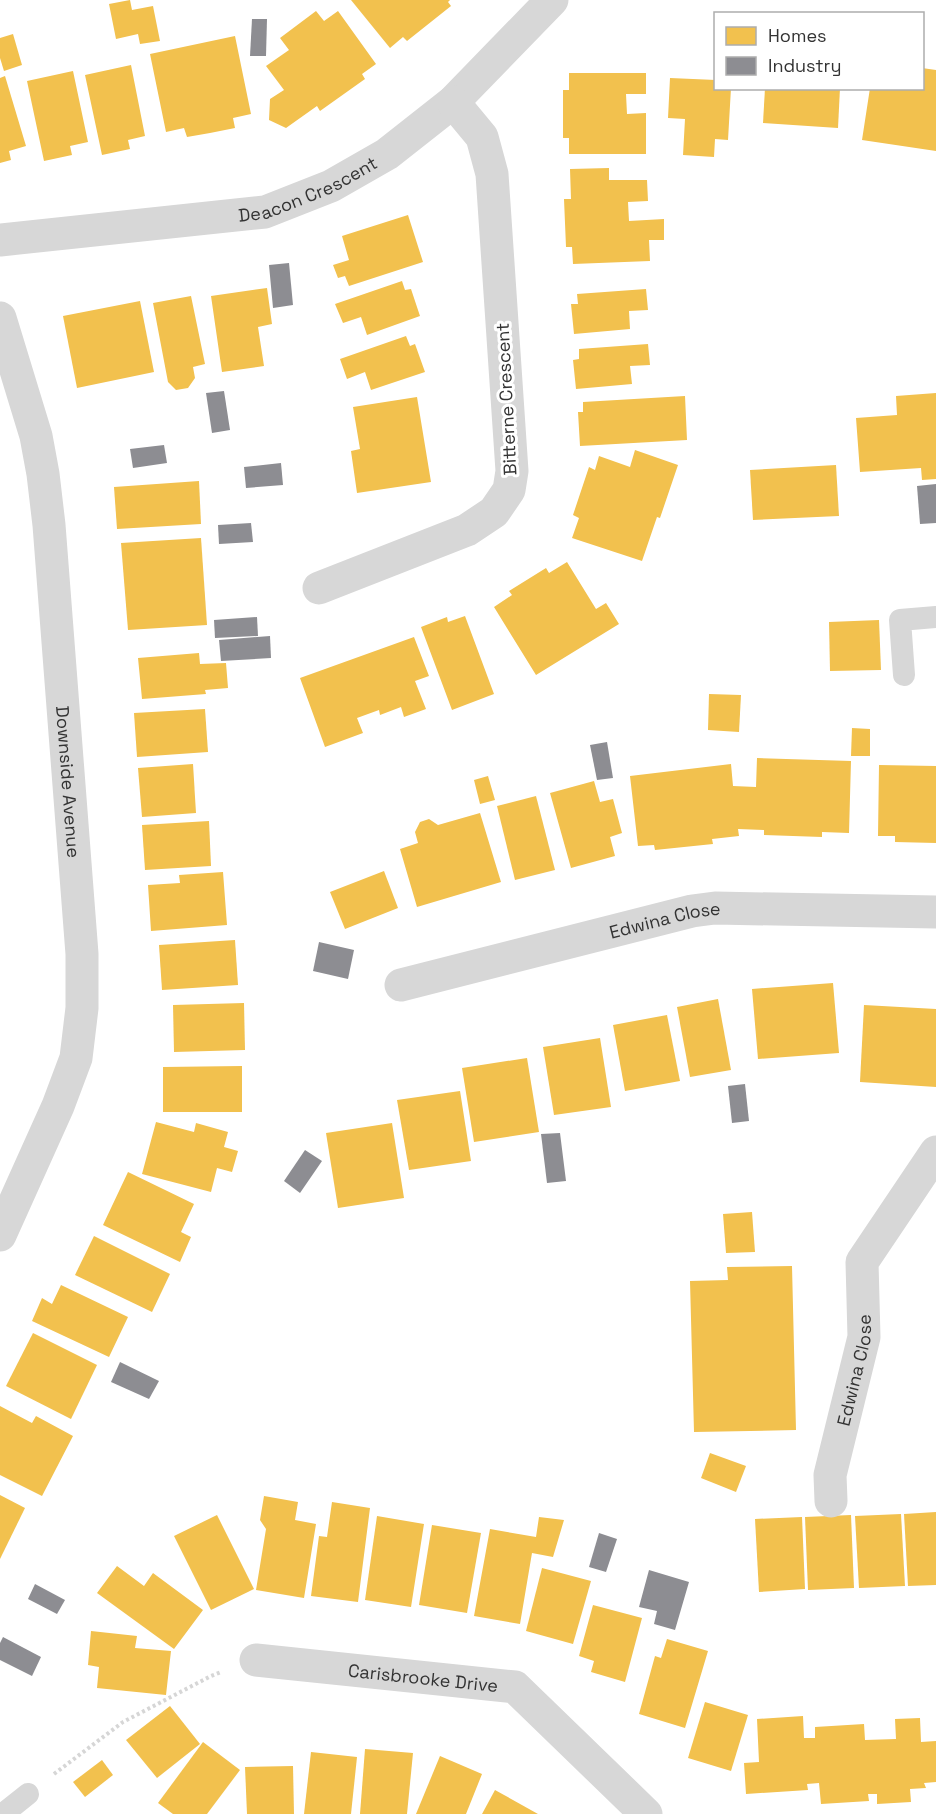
<svg xmlns="http://www.w3.org/2000/svg" width="936" height="1814" font-family="'Space Grotesk',sans-serif">
<style>
.homes{fill:#f2c14e}
.industry{fill:#8d8d92}
.lines{fill:none;stroke-linecap:round;stroke-linejoin:round}
.path{stroke:#d6d6d6;stroke-width:4;stroke-dasharray:3 3;stroke-linecap:butt}
.service{stroke:#d7d7d7;stroke-width:22}
.minor{stroke:#d7d7d7;stroke-width:33}
.labels{text-anchor:middle;dominant-baseline:central;stroke-width:6;stroke-linejoin:round;paint-order:stroke}
.street-label{font-size:18px;fill:#333;stroke:#fff}
</style>
<rect width="100%" height="100%" fill="#fff"/>
<g class="homes">
<polygon points="130,0 132,10 153,6 160,41 140,44 138,34 116,39 109,4"/>
<polygon points="351,0 450,0 448,2 451,6 407,41 403,37 390,48"/>
<polygon points="316,11 324,21 338,11 376,64 362,74 365,79 320,111 317,106 286,128 269,120 270,99 284,90 266,66 289,50 280,38"/>
<polygon points="13,34 22,65 4,71 0,58 0,38"/>
<polygon points="235,36 251,114 233,118 235,128 210,133 187,137 184,128 166,132 150,54"/>
<polygon points="131,65 145,136 128,140 130,149 102,155 85,75"/>
<polygon points="922,68 936,70 936,151 862,140 870,88 922,88"/>
<polygon points="73,71 88,142 70,146 72,155 44,161 27,81"/>
<polygon points="569,73 646,73 646,94 626,94 627,114 646,113 646,154 569,154 569,138 563,138 563,90 569,90"/>
<polygon points="5,76 26,146 9,151 11,160 0,163 0,78"/>
<polygon points="670,78 716,80 716,88 731,88 728,140 715,139 714,157 683,155 685,119 668,118"/>
<polygon points="765,88 840,88 838,128 763,123"/>
<polygon points="609,168 609,180 647,180 648,201 628,202 629,221 664,219 664,240 649,240 650,261 573,264 572,247 566,247 564,199 571,199 570,169"/>
<polygon points="408,215 423,262 349,286 345,276 338,278 333,265 349,260 342,236"/>
<polygon points="402,281 405,290 411,289 420,316 367,335 361,317 343,323 335,304"/>
<polygon points="267,288 272,324 258,327 264,366 222,372 211,296"/>
<polygon points="646,289 648,310 629,311 630,329 574,334 571,304 578,304 577,294"/>
<polygon points="191,296 205,364 193,367 195,378 188,388 176,390 168,382 153,303"/>
<polygon points="140,301 154,372 77,388 63,316"/>
<polygon points="406,336 410,346 415,344 425,372 371,390 365,372 347,379 340,359"/>
<polygon points="648,344 650,365 630,366 632,384 576,389 573,360 579,359 579,349"/>
<polygon points="936,393 936,479 922,480 921,468 860,472 856,418 897,415 896,396"/>
<polygon points="685,396 687,440 580,446 578,412 583,412 583,402"/>
<polygon points="417,397 431,482 357,493 351,451 360,449 353,407"/>
<polygon points="635,450 678,465 660,518 657,517 642,561 572,538 579,518 573,515 589,467 595,470 599,456 630,467"/>
<polygon points="836,465 839,516 753,520 750,470"/>
<polygon points="199,481 201,524 117,529 114,487"/>
<polygon points="201,538 207,625 128,630 121,543"/>
<polygon points="567,562 596,609 606,603 619,624 536,675 494,607 512,595 509,591 546,568 549,573"/>
<polygon points="465,616 494,694 452,710 421,627 447,617 448,622"/>
<polygon points="879,620 881,670 830,671 829,622"/>
<polygon points="414,637 429,676 415,681 426,709 404,717 401,707 380,715 379,710 357,718 363,733 325,747 300,678"/>
<polygon points="199,653 200,664 226,663 228,688 205,690 206,694 142,699 138,658"/>
<polygon points="709,694 741,695 739,732 708,730"/>
<polygon points="205,709 208,752 137,757 134,713"/>
<polygon points="852,728 870,729 870,756 851,756"/>
<polygon points="757,758 851,761 849,833 822,832 822,837 764,835 764,830 738,829 739,836 712,839 713,844 655,850 654,845 638,846 630,776 731,764 733,786 756,787"/>
<polygon points="193,764 196,813 142,817 138,768"/>
<polygon points="879,765 936,766 936,843 895,842 895,836 878,836"/>
<polygon points="488,776 495,800 480,804 474,780"/>
<polygon points="594,781 600,802 613,799 622,833 610,837 615,856 571,868 550,793"/>
<polygon points="536,796 555,870 515,880 497,806"/>
<polygon points="480,813 501,882 417,907 400,849 418,843 415,832 420,822 429,819 438,825"/>
<polygon points="209,821 211,866 145,870 142,825"/>
<polygon points="384,871 398,908 345,929 330,892"/>
<polygon points="223,872 227,925 151,931 148,885 180,883 179,875"/>
<polygon points="235,940 238,985 162,990 159,945"/>
<polygon points="833,983 839,1053 758,1059 752,989"/>
<polygon points="718,999 731,1070 690,1077 677,1007"/>
<polygon points="244,1003 245,1050 174,1052 173,1005"/>
<polygon points="864,1005 936,1009 936,1087 860,1082"/>
<polygon points="667,1015 680,1081 625,1091 613,1025"/>
<polygon points="600,1038 611,1107 554,1115 543,1047"/>
<polygon points="527,1058 539,1132 474,1142 462,1068"/>
<polygon points="242,1066 242,1112 163,1112 163,1067"/>
<polygon points="460,1091 471,1161 409,1170 397,1100"/>
<polygon points="156,1122 194,1132 196,1123 228,1132 224,1147 238,1151 232,1172 217,1168 211,1192 142,1174"/>
<polygon points="392,1123 404,1198 338,1208 326,1133"/>
<polygon points="128,1172 194,1204 181,1232 191,1237 180,1262 103,1225"/>
<polygon points="752,1212 755,1252 726,1253 723,1214"/>
<polygon points="94,1236 170,1274 152,1312 75,1275"/>
<polygon points="792,1266 796,1430 694,1432 690,1281 728,1280 727,1267"/>
<polygon points="61,1285 128,1317 109,1357 32,1321 42,1298 52,1304"/>
<polygon points="33,1333 97,1365 71,1419 6,1386"/>
<polygon points="0,1406 32,1423 36,1416 73,1436 42,1496 0,1475"/>
<polygon points="710,1453 746,1466 736,1492 701,1478"/>
<polygon points="0,1495 25,1508 0,1559"/>
<polygon points="264,1496 298,1502 295,1520 316,1524 304,1598 256,1590 266,1529 260,1520"/>
<polygon points="332,1502 370,1508 358,1602 311,1596 319,1536 327,1537"/>
<polygon points="936,1512 936,1585 908,1586 904,1514"/>
<polygon points="901,1514 905,1586 859,1588 855,1516"/>
<polygon points="217,1515 254,1589 211,1610 174,1536"/>
<polygon points="851,1515 854,1588 808,1590 805,1517"/>
<polygon points="377,1516 424,1524 411,1607 365,1600"/>
<polygon points="539,1517 564,1520 553,1557 532,1553 520,1624 474,1616 490,1529 536,1537"/>
<polygon points="802,1517 805,1589 759,1592 755,1519"/>
<polygon points="432,1525 481,1533 467,1613 419,1605"/>
<polygon points="117,1566 144,1586 153,1573 203,1610 174,1649 97,1593"/>
<polygon points="542,1568 591,1581 573,1644 526,1631"/>
<polygon points="593,1605 642,1618 625,1682 591,1672 594,1661 579,1656"/>
<polygon points="91,1631 137,1636 135,1648 171,1651 166,1695 97,1688 99,1667 88,1665"/>
<polygon points="667,1639 708,1651 685,1728 639,1714 655,1656 661,1658"/>
<polygon points="705,1702 748,1715 731,1771 688,1758"/>
<polygon points="170,1706 200,1744 157,1778 126,1740"/>
<polygon points="803,1716 804,1738 815,1738 815,1727 864,1724 865,1740 896,1739 895,1719 920,1718 921,1742 936,1741 936,1782 924,1783 926,1788 910,1789 911,1802 877,1804 877,1794 868,1794 869,1801 821,1804 819,1783 807,1784 808,1790 746,1794 744,1763 759,1762 757,1719"/>
<polygon points="203,1742 240,1770 207,1814 173,1814 158,1803"/>
<polygon points="365,1749 413,1753 407,1814 360,1814"/>
<polygon points="311,1752 357,1757 351,1814 304,1814"/>
<polygon points="440,1756 482,1774 466,1814 416,1814"/>
<polygon points="102,1760 113,1775 85,1797 73,1782"/>
<polygon points="293,1766 294,1814 247,1814 245,1767"/>
<polygon points="495,1790 538,1814 482,1814"/>
</g>
<g class="industry">
<polygon points="252,19 267,19 266,56 250,56"/>
<polygon points="289,263 293,305 273,308 269,265"/>
<polygon points="224,391 230,430 212,433 206,393"/>
<polygon points="164,445 167,463 133,468 130,449"/>
<polygon points="281,463 283,485 246,488 244,467"/>
<polygon points="936,484 936,523 920,524 917,486"/>
<polygon points="251,523 253,542 219,544 218,525"/>
<polygon points="257,617 258,636 215,638 214,620"/>
<polygon points="270,636 271,658 221,661 219,640"/>
<polygon points="607,742 613,778 597,780 590,745"/>
<polygon points="319,942 354,950 348,979 313,971"/>
<polygon points="745,1084 749,1121 732,1123 728,1086"/>
<polygon points="560,1133 566,1181 547,1183 541,1134"/>
<polygon points="305,1150 322,1161 300,1193 284,1181"/>
<polygon points="120,1362 159,1381 149,1399 111,1382"/>
<polygon points="599,1533 617,1539 606,1572 589,1567"/>
<polygon points="649,1570 689,1582 675,1630 654,1624 657,1611 639,1607"/>
<polygon points="35,1584 65,1600 57,1614 28,1599"/>
<polygon points="3,1637 41,1657 32,1676 0,1660 0,1643"/>
</g>
<g class="lines">
<polyline class="path" points="54,1774 123,1722 211,1676 221,1672"/>
<g class="service">
<polyline points="904,675 900,620 936,617"/>
<polyline points="3,1814 28,1794"/>
</g>
<g class="minor">
<path id="s1" d="M 0,240 L 265,212 L 331,186 L 387,154 L 453,102 L 552,0"/>
<path id="s2" d="M 0,318 L 36,436 L 43,474 L 49,525 L 82,954 L 82,1008 L 76,1058 L 58,1106 L 0,1235"/>
<polyline points="319,588 467,530 494,512 509,490 512,471 492,174 482,137 453,102"/>
<path id="s3" d="M 401,985 L 692,911 L 715,908 L 936,912"/>
<path id="s4" d="M 831,1501 L 830,1475 L 864,1337 L 862,1262 L 936,1152"/>
<path id="s5" d="M 256,1660 L 515,1687 L 646,1814"/>
</g>
</g>
<g class="labels">
<g class="street-label">
<text stroke="none"><textPath href="#s1" startOffset="314">Deacon Crescent</textPath></text>
<text transform="translate(506 399) rotate(-93)">Bitterne Crescent</text>
<text stroke="none"><textPath href="#s2" startOffset="471">Downside Avenue</textPath></text>
<text stroke="none"><textPath href="#s3" startOffset="272">Edwina Close</textPath></text>
<text stroke="none"><textPath href="#s4" startOffset="134">Edwina Close</textPath></text>
<text stroke="none"><textPath href="#s5" startOffset="168">Carisbrooke Drive</textPath></text>
</g>
</g>
<rect x="714" y="12" width="210" height="78" fill="#ffffff" stroke="#adadad" stroke-width="1.5"/>
<rect x="726" y="27" width="30" height="18" fill="#f2c14e" stroke="#adadad" stroke-width="1.5"/>
<text x="768" y="42" font-size="18" fill="#333333">Homes</text>
<rect x="726" y="57" width="30" height="18" fill="#8d8d92" stroke="#adadad" stroke-width="1.5"/>
<text x="768" y="72" font-size="18" fill="#333333">Industry</text>
</svg>
